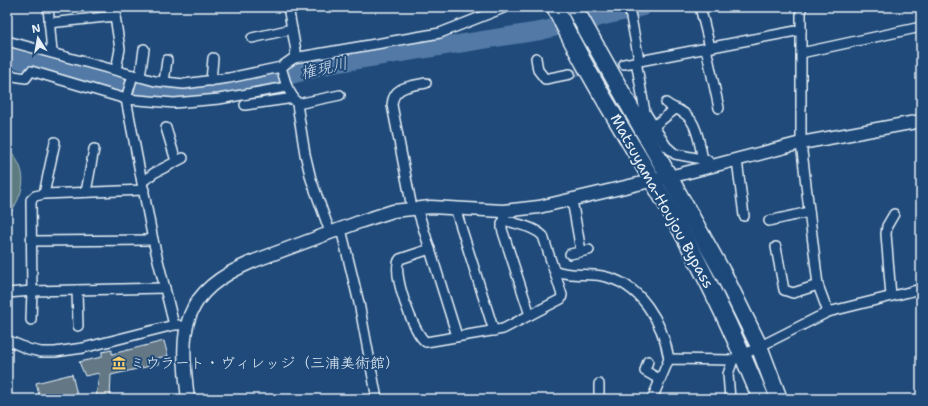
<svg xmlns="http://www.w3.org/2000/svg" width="928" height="406" font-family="'Shantell Sans','Klee One',sans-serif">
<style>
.green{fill:#5b7b7f;stroke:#a2b6bc}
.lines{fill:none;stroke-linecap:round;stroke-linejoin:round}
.river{stroke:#527aa6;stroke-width:18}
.building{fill:#647785;stroke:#e8f1f8}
.street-tunnel{stroke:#3d638d;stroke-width:9;stroke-dasharray:9 4.5;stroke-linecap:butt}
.street-casing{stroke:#e8f1f8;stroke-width:12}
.secondary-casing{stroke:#e8f1f8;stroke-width:15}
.highway-casing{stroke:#e8f1f8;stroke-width:19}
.street{stroke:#1f4a7a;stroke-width:9}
.secondary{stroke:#1f4a7a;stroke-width:12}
.highway{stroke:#1f4a7a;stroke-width:16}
.labels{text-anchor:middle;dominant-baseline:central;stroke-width:4;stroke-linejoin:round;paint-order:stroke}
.street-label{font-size:15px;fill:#e8f1f8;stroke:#1f4a7a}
.poi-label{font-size:15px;fill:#e8f1f8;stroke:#1f4a7a;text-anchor:start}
.water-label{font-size:16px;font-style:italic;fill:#d2dfec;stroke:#1f4a7a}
</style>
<rect width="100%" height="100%" fill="#1f4a7a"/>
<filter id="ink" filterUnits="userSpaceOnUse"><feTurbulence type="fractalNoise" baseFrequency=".025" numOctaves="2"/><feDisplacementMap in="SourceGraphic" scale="8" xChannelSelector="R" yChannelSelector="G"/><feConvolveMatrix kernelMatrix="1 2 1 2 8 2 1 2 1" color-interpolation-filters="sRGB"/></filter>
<g filter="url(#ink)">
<path class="green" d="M 7,147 C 30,172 26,191 7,218 Z"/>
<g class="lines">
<polyline class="river" points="7,57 138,92 173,96 194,95 265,82 332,64 540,31 643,7"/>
</g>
<g class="building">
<polygon points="164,341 168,356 157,358 159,364 111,375 110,399 96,399 99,373 85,376 79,362 102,357 102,352 112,350 112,354"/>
<polygon points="72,374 78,399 40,399 36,383"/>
</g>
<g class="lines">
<polyline class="street-tunnel" points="570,74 624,64"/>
<g class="street-casing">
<g id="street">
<polyline points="48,7 52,52"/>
<polyline points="629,7 639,60"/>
<polyline points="700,7 710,47"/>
<polyline points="801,7 801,143 818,285 828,312"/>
<polyline points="115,16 120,49 116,70"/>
<polyline points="49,23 115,16 118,7"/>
<polyline points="252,38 292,29"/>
<polyline points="7,41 155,81 184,84 229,78 281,67 294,58 296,51 288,7"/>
<polyline points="706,48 719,108"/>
<polyline points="801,53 921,27"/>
<polyline points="294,58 440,33 506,7"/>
<polyline points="536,58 538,70 545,79 570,74"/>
<polyline points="636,61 645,112 666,146 675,154 707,160 713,166"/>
<polyline points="624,64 801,30"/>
<polyline points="281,67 287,87 297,104 305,154 311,179 330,232"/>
<polyline points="7,75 26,78 31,71 126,99 174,103 219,99 287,87"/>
<polyline points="133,75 126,99 153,240 174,325"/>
<polyline points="140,77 144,49"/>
<polyline points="211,81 213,58"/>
<polyline points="164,82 167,60"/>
<path d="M 666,103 C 672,108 679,109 685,114 C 697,122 700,146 703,160"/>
<polyline points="297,104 340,95"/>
<polyline points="245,105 294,98"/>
<polyline points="654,126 674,110"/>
<polyline points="166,128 176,161"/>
<polyline points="737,160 744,216"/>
<polyline points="142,182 154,173 183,158"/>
<polyline points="144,190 44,194 35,196 31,200 32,291 165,288"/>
<polyline points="86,192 94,149"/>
<polyline points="44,194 55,142"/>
<polyline points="572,200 581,251"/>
<path d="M 412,208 L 392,105 C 393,86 411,86 426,83"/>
<polyline points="417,208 457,336"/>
<polyline points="455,208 494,331"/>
<polyline points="505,220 502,223 502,229 530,315"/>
<polyline points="769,221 809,212"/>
<polyline points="341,229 359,303 377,399"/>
<polyline points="32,241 153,240"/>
<polyline points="776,247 784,290 793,293 818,285"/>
<path d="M 430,249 L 400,259 C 390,270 414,335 426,342 L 503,329 L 561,299 L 562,295 L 543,236 C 533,226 518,225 505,220 L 503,211"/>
<polyline points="570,254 589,250"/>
<path d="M 554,270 C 570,277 585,273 602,276 C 641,283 663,323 669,359"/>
<polyline points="77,290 78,326"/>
<polyline points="7,293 32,291 31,320"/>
<polyline points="891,296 886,234 887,226 894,214"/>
<polyline points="7,340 28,349 41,352 55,352 83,348 174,325 178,325"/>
<polyline points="648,361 645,371 659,379"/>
<polyline points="599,399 599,384"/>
<polyline points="652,399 669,359 733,360 828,312 921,289"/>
<polyline points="730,399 728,374 733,360"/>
</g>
</g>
<g class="secondary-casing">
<path id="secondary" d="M 188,399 C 179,327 181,292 254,261 L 362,221 L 393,211 L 431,207 L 503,211 L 539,207 L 681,174 L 801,143 L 921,121"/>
</g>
<g class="highway-casing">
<g id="highway">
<path d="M 555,7 C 590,81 636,150 676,221 C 708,279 736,338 761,399"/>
<polyline points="574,7 725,277 759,346 779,399"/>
</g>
</g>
<use href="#street" class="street"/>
<use href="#secondary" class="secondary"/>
<use href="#highway" class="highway"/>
</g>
</g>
<defs>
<g id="museum-bare" transform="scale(1.08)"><path d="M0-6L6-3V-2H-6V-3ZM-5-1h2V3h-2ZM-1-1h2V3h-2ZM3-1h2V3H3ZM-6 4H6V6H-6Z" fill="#ffd166" stroke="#1f4a7a" stroke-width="2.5" paint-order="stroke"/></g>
</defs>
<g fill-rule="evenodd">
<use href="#museum-bare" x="119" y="363"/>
</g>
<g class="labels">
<g class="street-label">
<text transform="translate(662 201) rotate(61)">Matsuyama-Houjou Bypass</text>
</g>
<g class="poi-label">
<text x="130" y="363">ミウラート・ヴィレッジ（三浦美術館）</text>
</g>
<g class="water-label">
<text transform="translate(324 68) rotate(-13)">権現川</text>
</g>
</g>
<rect width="928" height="406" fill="none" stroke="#1f4a7a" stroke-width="24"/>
<rect x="12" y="12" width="904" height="382" fill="none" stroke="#e8f1f8" stroke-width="1.5" filter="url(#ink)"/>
<g transform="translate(38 38) rotate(349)" stroke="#1f4a7a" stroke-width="3" paint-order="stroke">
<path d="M0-3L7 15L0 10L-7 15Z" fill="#e8f1f8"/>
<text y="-6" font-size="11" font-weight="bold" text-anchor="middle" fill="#e8f1f8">N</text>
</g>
</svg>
